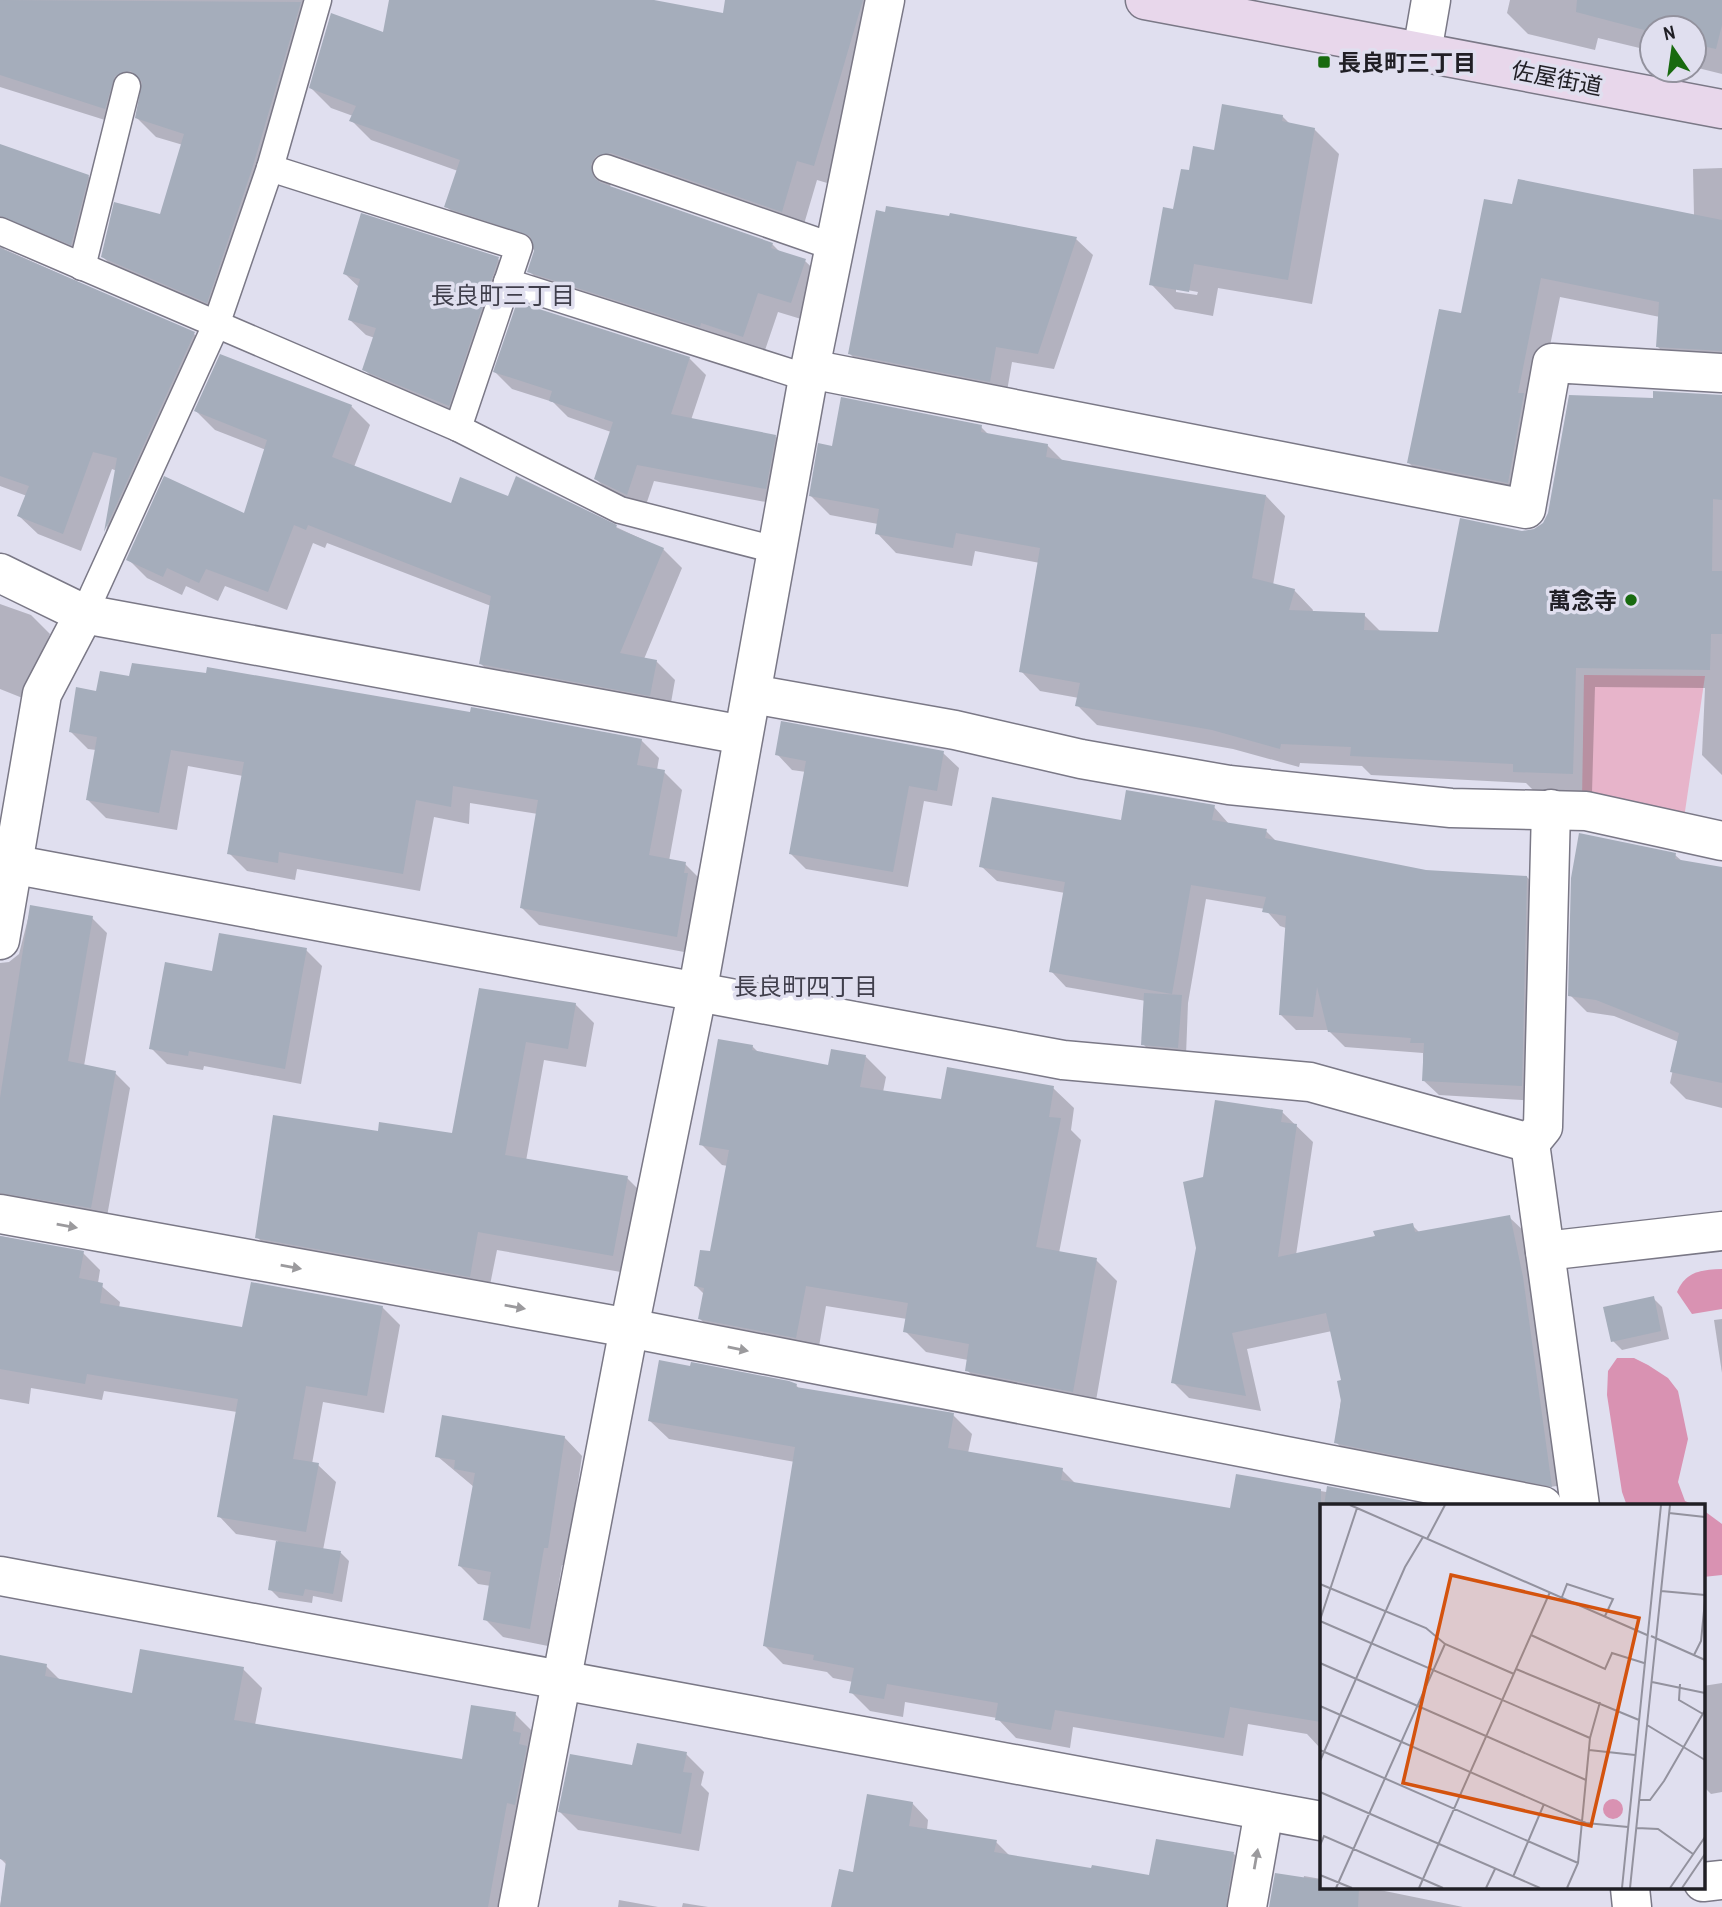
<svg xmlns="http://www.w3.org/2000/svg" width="1722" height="1907" font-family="'Archivo Narrow','Noto Sans JP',sans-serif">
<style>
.green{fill:#e7b4ca}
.forest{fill:#d992b2}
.shadow{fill:#0003;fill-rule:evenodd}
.building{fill:#a5adbb}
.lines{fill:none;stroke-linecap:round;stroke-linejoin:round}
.lane-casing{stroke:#7a7886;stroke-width:29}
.street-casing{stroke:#7a7886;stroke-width:41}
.secondary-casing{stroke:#7a7886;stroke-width:41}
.lane{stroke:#fff;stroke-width:26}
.street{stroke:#fff;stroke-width:38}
.secondary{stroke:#e8d7eb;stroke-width:38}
.oneway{fill:#9b9a9d}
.poi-dot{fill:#186a0f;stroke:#e0dfef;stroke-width:2.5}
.labels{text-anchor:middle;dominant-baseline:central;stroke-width:7;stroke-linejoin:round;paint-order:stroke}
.poi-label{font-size:23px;font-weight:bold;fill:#201f25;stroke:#e0dfef;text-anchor:start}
.street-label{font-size:23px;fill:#201f25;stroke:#e0dfef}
.neighbourhood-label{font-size:24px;fill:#403f4c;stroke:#e0dfef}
.inset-road{fill:none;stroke:#93929e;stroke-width:2}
.view{fill:#d4530e;fill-opacity:0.15;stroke:#d4530e;stroke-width:3.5}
.inset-edge{fill:none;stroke:#201f25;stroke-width:3.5}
</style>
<rect width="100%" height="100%" fill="#e0dfef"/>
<polygon class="green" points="1584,675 1705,676 1683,825 1582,802"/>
<g class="forest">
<path d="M 1722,1269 L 1722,1309 L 1692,1314 L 1677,1292 C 1686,1271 1701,1270 1722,1269 Z"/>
<polygon points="1617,1358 1634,1358 1648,1365 1668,1378 1678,1391 1688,1439 1678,1482 1685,1501 1696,1506 1627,1506 1622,1492 1607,1395 1608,1371"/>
<polygon points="1703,1510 1722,1524 1722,1575 1703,1577"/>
</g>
<g class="shadow">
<polygon points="0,0 321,0 226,320 122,276 103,257 161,217 183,145 156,137 137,118 142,92 134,94 124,126 0,87"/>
<polygon points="391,0 644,0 724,15 727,0 864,0 882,18 834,185 817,180 802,231 611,182 610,188 772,244 780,252 805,261 825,280 811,322 778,312 763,356 549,291 529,271 536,250 466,226 446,206 458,171 371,140 352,121 353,116 331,108 311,88 384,34"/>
<polygon points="1510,0 1722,0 1722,74 1694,67 1694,28 1652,28 1652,51 1598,38 1595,50 1528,34 1507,13"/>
<path d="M 1282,116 L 1291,125 L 1314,129 L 1339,154 L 1312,304 L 1218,288 L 1213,316 L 1175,309 L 1151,284 L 1190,172 L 1216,152 ZM 1176,288 L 1198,292 L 1197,295 L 1176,292 Z"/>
<polygon points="0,145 88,176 106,195 90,262 4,243 4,249 194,334 213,352 123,549 106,532 117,471 112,469 81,551 38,534 19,516 27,496 0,486"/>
<polygon points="1722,168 1722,369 1677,366 1658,347 1660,317 1560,297 1537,409 1527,502 1428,482 1409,463 1462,315 1514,206 1694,216 1693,169"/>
<polygon points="951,216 1076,239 1093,255 1054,369 1012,362 1006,397 866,370 849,353"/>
<polygon points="498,259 514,274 464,421 380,385 364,369 375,338 366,335 350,320 360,288 345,274"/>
<polygon points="689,358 706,375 691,420 775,436 792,453 782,505 654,481 644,511 613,496 596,479 611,432 568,417 553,402 512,389 495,372"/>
<polygon points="1722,396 1722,775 1702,755 1705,688 1595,687 1592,793 1534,791 1526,783 1371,775 1362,766 1300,763 1299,767 1233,749 1097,725 1077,705 1079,698 1040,691 1021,671 1040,563 975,551 972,566 896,553 877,533 878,524 830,515 811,496 834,448 981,427 989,435 1047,445 1064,462 1266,496 1285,516 1273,585 1294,590 1313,610 1312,613 1364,615 1381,632 1439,634 1522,532 1534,531 1544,524 1654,399"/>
<polygon points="351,406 370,425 354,467 452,506 509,498 616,527 663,549 682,568 644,659 656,661 675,680 669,714 500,682 481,664 491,606 327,543 325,548 313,543 287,610 225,586 218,601 186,586 182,595 147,578 128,559 245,515 266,450 215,430 196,411"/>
<polygon points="0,604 31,615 50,634 25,699 0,689"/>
<polygon points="70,731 641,740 659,758 657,770 664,772 682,790 669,861 685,864 703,882 695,954 539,925 521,907 538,814 470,803 469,824 434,817 420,891 297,869 295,880 247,871 229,853 243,776 188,766 177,830 106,818 88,800 96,750 88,749"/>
<polygon points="943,753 959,768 952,806 924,801 908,887 806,869 791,854 806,772 792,770 777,754"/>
<polygon points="1214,807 1229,824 1266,831 1277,842 1426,871 1527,877 1542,893 1537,1101 1439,1095 1423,1080 1423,1053 1345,1047 1328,1030 1296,1030 1280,1014 1286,928 1280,926 1265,909 1206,899 1188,1003 1186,1056 1152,1053 1143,1044 1146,1001 1066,987 1051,971 1065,893 997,881 981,866 1123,822"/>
<polygon points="1675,855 1683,862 1722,869 1722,1108 1686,1099 1670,1083 1679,1042 1614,1016 1587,1012 1570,995"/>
<polygon points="31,907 92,918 107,933 84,1066 115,1073 130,1088 106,1222 0,1197 0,963 9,962 19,954"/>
<polygon points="306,950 322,966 301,1084 204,1066 203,1070 167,1064 151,1048 214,973"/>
<polygon points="480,990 575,1004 594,1023 586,1067 544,1060 526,1161 627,1178 646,1197 632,1274 497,1250 488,1295 276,1256 257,1237 379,1133 454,1135"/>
<polygon points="752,1046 759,1053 830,1067 865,1056 886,1077 883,1092 942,1101 1053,1088 1074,1108 1071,1130 1081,1140 1059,1253 1096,1260 1117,1281 1094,1412 987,1391 967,1370 968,1360 926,1352 905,1331 907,1319 826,1306 817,1358 721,1339 700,1319 704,1294 695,1285 711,1253 728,1166 722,1165 701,1144"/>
<polygon points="1282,1112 1313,1142 1296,1255 1377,1237 1412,1225 1420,1233 1509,1217 1526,1233 1565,1485 1519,1491 1352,1459 1336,1442 1343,1382 1332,1331 1247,1349 1261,1411 1189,1398 1173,1382 1197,1248 1205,1179"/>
<polygon points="0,1236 83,1253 100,1270 98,1283 120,1302 119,1308 243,1329 382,1307 400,1325 384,1413 323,1402 312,1464 318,1465 336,1482 323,1550 341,1553 349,1561 342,1602 313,1596 312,1603 279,1598 270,1589 278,1541 236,1534 219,1516 237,1412 104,1391 102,1400 31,1388 29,1404 0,1399"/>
<polygon points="1653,1298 1662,1307 1669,1339 1622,1350 1613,1341"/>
<polygon points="1722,1319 1722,1373 1714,1320"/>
<polygon points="796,1385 800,1390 953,1415 972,1434 968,1453 1062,1470 1076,1484 1231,1510 1237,1476 1405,1506 1321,1506 1321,1749 1307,1734 1248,1724 1243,1756 1073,1727 1070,1748 1016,1738 997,1718 905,1702 903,1717 870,1711 851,1692 853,1682 833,1678 827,1672 783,1664 765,1646 795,1462 669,1439 650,1421"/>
<polygon points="564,1437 582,1456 566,1565 562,1565 548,1646 503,1637 485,1619 491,1586 478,1584 460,1566 474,1487 437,1456"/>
<polygon points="0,1656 46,1666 62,1682 133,1695 243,1669 262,1688 255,1725 463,1762 515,1714 534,1733 510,1907 0,1907 7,1865 1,1859"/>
<polygon points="1722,1683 1722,1792 1711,1794 1703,1786 1703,1686"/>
<polygon points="686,1754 704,1772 701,1785 709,1793 699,1851 578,1830 560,1812 634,1767"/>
<polygon points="912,1803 928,1820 927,1830 996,1842 1010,1856 1092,1870 1151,1877 1234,1854 1250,1870 1244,1907 833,1907 854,1874"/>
<polygon points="1304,1876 1321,1879 1321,1888 1370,1888 1463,1907 1298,1907"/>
<polygon points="619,1900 658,1907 618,1907"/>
<polygon points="683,1903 708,1907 682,1907"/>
</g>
<g class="building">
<polygon points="0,0 301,2 252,169 207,303 101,257 114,202 160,214 184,134 135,118 142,82 131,71 115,76 105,109 0,75"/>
<polygon points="389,0 654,0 723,13 725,0 863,0 814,166 797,161 782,212 611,153 596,156 591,164 594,178 601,183 773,243 771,248 806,259 791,303 758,293 743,337 701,323 700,327 527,272 534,251 530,236 444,207 460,160 349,121 356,106 309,88 331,13 383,32"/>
<polygon points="1577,0 1722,0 1722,25 1716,49 1694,44 1694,28 1652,28 1652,32 1576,12"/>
<polygon points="1222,104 1283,115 1282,121 1315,128 1288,280 1194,264 1189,292 1149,285 1163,207 1173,209 1181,169 1189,170 1193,146 1214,150"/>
<polygon points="0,144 89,175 71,245 0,216"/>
<polygon points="1518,179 1722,220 1722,351 1656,347 1659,302 1541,278 1518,393 1524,393 1508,483 1407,463 1439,309 1461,313 1484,199 1512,204"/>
<polygon points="886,206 949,216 950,213 1077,237 1038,354 996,347 990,382 848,354 876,210 885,212"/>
<polygon points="361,213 499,257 449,406 362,370 376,328 348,320 360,279 343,274"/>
<polygon points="0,248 195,332 104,532 117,458 93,452 63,534 17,516 29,486 0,476"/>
<polygon points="517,302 690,357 671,414 776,435 766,489 637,465 627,495 594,479 613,422 549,401 552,391 493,372"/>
<polygon points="220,354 352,405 332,457 451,503 460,477 508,496 516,476 617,525 616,528 664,548 620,653 657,660 650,696 479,664 491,596 308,525 306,530 294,525 268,592 206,569 199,583 167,568 163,577 126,560 164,476 244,513 267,440 194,411"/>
<polygon points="1653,391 1722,395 1722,500 1713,499 1712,571 1722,571 1722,634 1711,634 1710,670 1576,668 1573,774 1513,772 1513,764 1350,756 1351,747 1281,744 1280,749 1212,730 1075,706 1080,683 1019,672 1040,548 956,533 953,548 875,534 879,509 809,496 818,443 832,446 841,397 982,425 981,432 1048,444 1046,457 1266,495 1252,578 1295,589 1289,610 1365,613 1364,630 1438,632 1460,518 1522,531 1534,529 1543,523 1548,513 1569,395 1653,398"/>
<polygon points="132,663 206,673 207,667 470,712 471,707 642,739 637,765 665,770 649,855 686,862 684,873 688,873 677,937 520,908 538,800 453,786 451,807 416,800 403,874 279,852 278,863 227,854 244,762 171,750 159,813 86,800 97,737 69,732 76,687 96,691 100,671 129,676"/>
<polygon points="781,721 944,751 937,791 909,786 893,872 789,854 806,761 775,755"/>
<polygon points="1126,790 1215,805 1212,820 1267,829 1265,838 1426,870 1527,876 1522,1086 1422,1081 1424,1043 1410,1043 1411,1038 1328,1032 1317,987 1313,1017 1279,1015 1286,916 1262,912 1266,897 1191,885 1172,994 1049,972 1065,882 979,867 992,797 1121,820"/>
<polygon points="1579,833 1676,853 1675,859 1722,867 1722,1083 1670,1072 1679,1033 1596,1000 1568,996 1571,878"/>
<polygon points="30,905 93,916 68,1061 116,1071 91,1208 0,1193 0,1098"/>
<polygon points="219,933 307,948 285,1069 189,1051 188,1056 149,1049 165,962 212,971"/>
<polygon points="479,988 576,1003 568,1049 526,1042 505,1155 628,1176 613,1256 478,1232 470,1277 255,1238 273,1115 378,1131 379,1122 452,1133"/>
<polygon points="1144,993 1182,995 1178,1048 1141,1045"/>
<polygon points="718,1039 753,1045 752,1050 828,1065 831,1049 866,1055 860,1087 941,1099 947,1067 1054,1086 1049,1117 1061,1118 1036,1247 1097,1258 1073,1392 965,1371 969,1344 903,1332 908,1303 806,1286 796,1338 698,1319 704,1288 694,1286 700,1250 710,1251 729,1150 699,1145"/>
<polygon points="1215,1100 1283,1110 1281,1122 1297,1124 1278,1257 1375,1236 1373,1231 1413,1223 1415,1232 1510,1215 1523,1277 1552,1487 1334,1443 1341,1401 1337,1381 1341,1380 1326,1313 1232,1333 1246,1396 1171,1383 1196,1248 1183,1182 1203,1177"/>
<polygon points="0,1236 84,1251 79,1278 103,1283 100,1303 242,1327 251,1282 383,1306 367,1396 306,1386 293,1459 319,1463 306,1532 217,1517 238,1399 87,1374 85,1384 0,1369"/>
<polygon points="1654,1296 1661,1331 1611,1342 1603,1307"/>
<polygon points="659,1360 690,1366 691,1362 789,1381 797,1384 796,1387 954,1413 948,1448 1063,1468 1061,1480 1230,1508 1236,1474 1321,1489 1321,1722 1230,1707 1224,1738 1055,1710 1051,1730 995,1720 998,1703 887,1684 884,1699 849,1693 854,1668 813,1660 814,1655 763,1646 795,1447 648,1421"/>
<polygon points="442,1415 565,1436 548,1548 544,1548 530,1629 483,1620 491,1572 458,1566 475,1473 454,1469 455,1460 435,1457"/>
<polygon points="1327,1486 1430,1506 1324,1506"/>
<polygon points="276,1541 341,1551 333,1594 305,1589 303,1596 268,1590"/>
<polygon points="140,1649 244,1667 234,1720 462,1759 471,1705 516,1712 513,1731 521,1733 519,1744 527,1746 515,1805 507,1803 488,1907 0,1907 6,1861 0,1859 0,1655 47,1664 45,1676 132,1693"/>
<polygon points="637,1743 687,1752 683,1772 692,1773 681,1834 558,1812 570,1754 632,1765"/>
<polygon points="867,1794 913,1802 909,1826 997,1840 994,1852 1091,1868 1092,1865 1149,1875 1156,1839 1234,1852 1226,1907 831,1907 839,1869 853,1872"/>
<polygon points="1275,1873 1321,1880 1321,1888 1359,1888 1358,1907 1269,1907"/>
</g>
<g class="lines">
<g class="lane-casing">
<g id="lane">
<polyline points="270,168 519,247 458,428"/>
<polyline points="606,168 834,247"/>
<polyline points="0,231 458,428 620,510 776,550"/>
<polyline points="82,267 127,86"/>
<polyline points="507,282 808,378"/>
<polyline points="84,614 216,325 270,168 318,0"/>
</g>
</g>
<g class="street-casing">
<g id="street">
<polyline points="1422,52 1431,0"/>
<polyline points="810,369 1526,509 1552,363 1722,373"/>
<polyline points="0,573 84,614 743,735"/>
<polyline points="752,694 955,730 1081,759 1229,785 1451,808 1586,811 1722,841"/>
<polyline points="1551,809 1543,1127 1530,1143 1580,1506"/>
<polyline points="0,862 1063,1060 1310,1082 1530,1143"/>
<polyline points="0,940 42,694 84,614"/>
<polyline points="0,1214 629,1328 1543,1506"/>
<polyline points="1545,1251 1722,1231"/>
<polyline points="0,1576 1321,1821"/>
<polyline points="1703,1882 1722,1880"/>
<polyline points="1630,1888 1632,1907"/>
<polyline points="518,1907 629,1328 697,994 808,378 885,0"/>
<polyline points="1247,1907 1264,1811"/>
</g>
</g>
<g class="secondary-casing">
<polyline id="secondary" points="1145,0 1722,109"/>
</g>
<use href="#lane" class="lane"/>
<use href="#street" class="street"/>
<use href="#secondary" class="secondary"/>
</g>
<defs><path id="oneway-solid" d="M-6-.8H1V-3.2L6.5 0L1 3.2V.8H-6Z" transform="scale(1.75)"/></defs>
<g class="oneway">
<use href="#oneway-solid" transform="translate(67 1226) rotate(10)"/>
<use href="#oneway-solid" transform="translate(291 1267) rotate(10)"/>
<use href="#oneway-solid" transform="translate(515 1307) rotate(10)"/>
<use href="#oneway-solid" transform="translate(738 1349) rotate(11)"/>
<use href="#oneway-solid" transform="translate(1256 1859) rotate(-80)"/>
</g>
<g class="poi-dot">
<rect x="1317" y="55" width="14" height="14" rx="3.5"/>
<circle cx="1631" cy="600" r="7"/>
</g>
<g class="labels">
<g class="poi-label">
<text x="1338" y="62">長良町三丁目</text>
<text x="1617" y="600" text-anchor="end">萬念寺</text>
</g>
<g class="street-label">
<text transform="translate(1557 78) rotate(11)">佐屋街道</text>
</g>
<g class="neighbourhood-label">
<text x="503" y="295">長良町三丁目</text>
<text x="806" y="986">長良町四丁目</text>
</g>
</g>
<g transform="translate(1320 1504)">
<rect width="385" height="385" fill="#e0dfef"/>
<path d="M283 305a10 10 0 1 1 20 0a10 10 0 1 1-20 0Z" fill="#d992b2"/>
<path class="inset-road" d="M 30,1 L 327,131M 349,9 L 385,13M 107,35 L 125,1M 0,80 L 106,124 L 125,140 L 194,170M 341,87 L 385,91M 242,93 L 247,80 L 293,95 L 285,112M 0,116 L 37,4M 0,117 L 270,234M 211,131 L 285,165 L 292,149 L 324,159M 331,132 L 385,156M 374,151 L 381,137 L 385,97M 0,159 L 266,276M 196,165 L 319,216M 332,178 L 385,189M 360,180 L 359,196 L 383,210M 0,202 L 266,319 L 308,323M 327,221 L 385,256M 0,246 L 258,359M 269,246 L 315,251M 0,257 L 85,63 L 103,33M 0,288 L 220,384M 320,296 L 330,296 L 344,277 L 385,206M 317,324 L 338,325 L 373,350M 0,341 L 4,332 L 123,384M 0,371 L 32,384M 193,373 L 224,300M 16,384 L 125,140M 99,384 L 230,88M 166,384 L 175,365M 247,384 L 258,359 L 270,234 L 280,198M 302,384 L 341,1M 310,384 L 350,1M 350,384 L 385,333M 362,384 L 385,350"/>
<path class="view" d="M 131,71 L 319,114 L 271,322 L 83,279 Z"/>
<rect width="385" height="385" class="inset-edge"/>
</g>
<g transform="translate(1673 49) rotate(347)"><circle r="33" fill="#e0dfef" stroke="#93929e" stroke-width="2"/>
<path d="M0-5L12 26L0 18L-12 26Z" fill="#186a0f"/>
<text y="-10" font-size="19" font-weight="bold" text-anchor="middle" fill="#201f25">N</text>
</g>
</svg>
